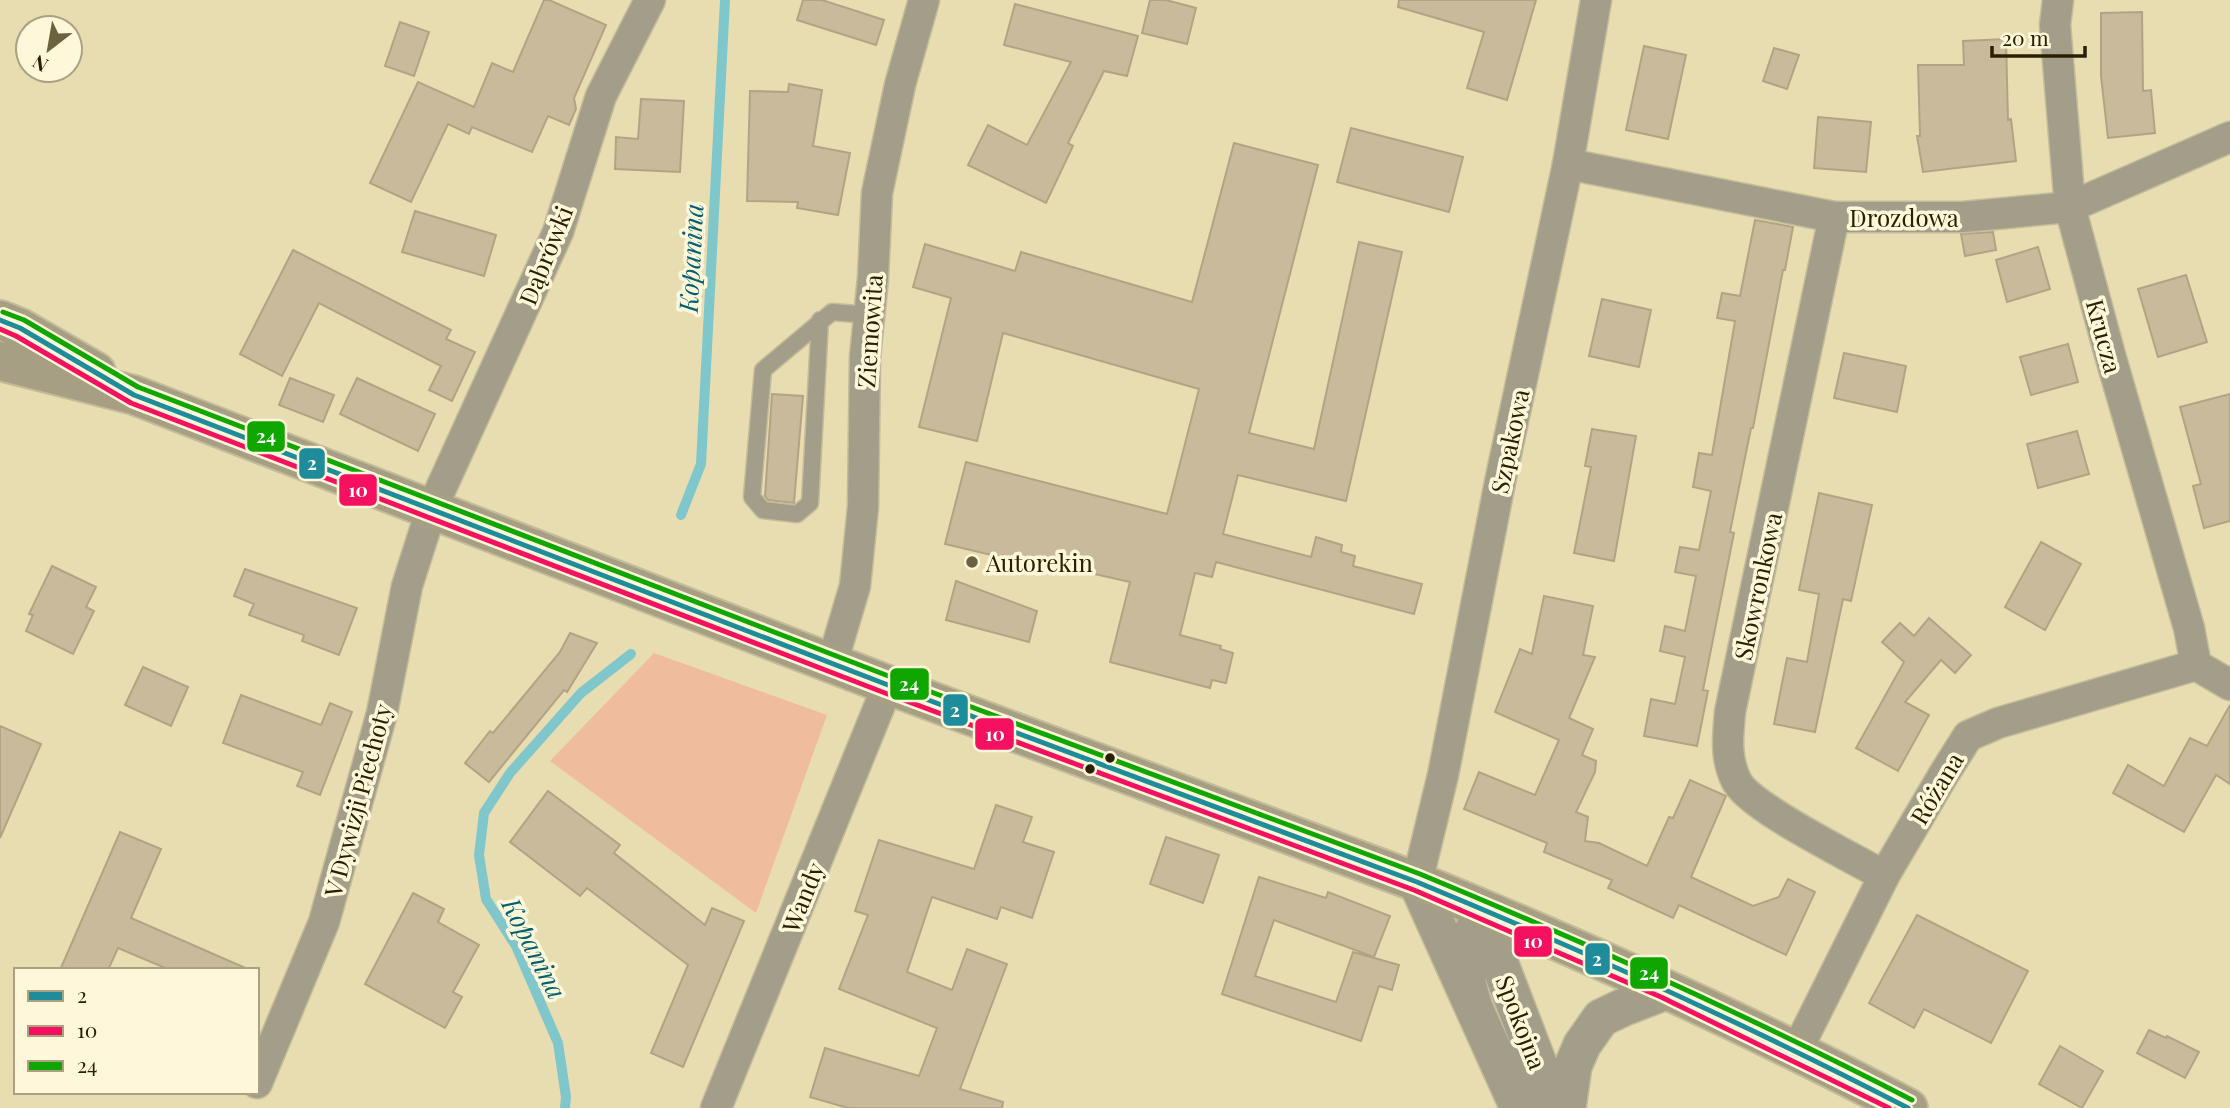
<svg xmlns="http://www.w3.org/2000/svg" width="2230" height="1108" font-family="'Playfair Display',serif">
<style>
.forest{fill:#efbd9d}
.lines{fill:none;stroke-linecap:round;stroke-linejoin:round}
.stream{stroke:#80c7cb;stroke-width:10}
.building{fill:#c8ba9a;stroke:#b2a483;stroke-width:2}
.service-casing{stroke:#c4bc99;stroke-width:19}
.minor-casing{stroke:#c4bc99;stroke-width:33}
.tertiary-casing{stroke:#c4bc99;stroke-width:40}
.primary-casing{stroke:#c4bc99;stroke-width:42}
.service{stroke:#a29e8a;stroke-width:16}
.minor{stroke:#a29e8a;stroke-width:30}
.tertiary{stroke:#a29e8a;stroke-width:37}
.primary{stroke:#a69f83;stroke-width:38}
.bus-1-casing{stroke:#fff7d9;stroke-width:10}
.bus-2-casing{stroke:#fff7d9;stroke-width:10}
.bus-3-casing{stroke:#fff7d9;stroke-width:10}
.bus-1{stroke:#1e8c9b;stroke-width:5}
.bus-2{stroke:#f61160;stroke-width:5}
.bus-3{stroke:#10a600;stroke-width:5}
.poi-dot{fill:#6b623e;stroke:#fff7d9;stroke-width:2.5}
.bus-dot{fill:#282000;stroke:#fff7d9;stroke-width:2.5}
.labels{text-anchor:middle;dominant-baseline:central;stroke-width:7;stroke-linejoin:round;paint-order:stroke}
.street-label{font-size:24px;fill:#282000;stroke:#fff7d9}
.poi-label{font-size:24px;fill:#282000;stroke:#fff7d9;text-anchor:start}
.water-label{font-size:26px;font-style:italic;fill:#005f71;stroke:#fff7d9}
.line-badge{stroke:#fff7d9;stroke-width:2.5}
.badge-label{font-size:19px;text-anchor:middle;font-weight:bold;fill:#fff}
</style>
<rect width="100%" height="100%" fill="#e8ddb1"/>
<polygon class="forest" points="654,653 827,715 756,913 550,761"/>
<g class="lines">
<g class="stream">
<polyline points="681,515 701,464 725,0"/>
<polyline points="565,1108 566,1097 558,1043 516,946 486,899 479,855 484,813 510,773 581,693 631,654"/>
</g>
</g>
<g class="building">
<polygon points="544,0 549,0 606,25 574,98 576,109 569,125 548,116 532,152 472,127 469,134 448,124 411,202 370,183 418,82 474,107 492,63 513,72"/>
<polygon points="803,0 822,0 884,20 876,45 797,20"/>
<polygon points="1150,0 1166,0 1196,8 1187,44 1142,33"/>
<polygon points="1399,0 1536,0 1507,100 1467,88 1484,32 1398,7"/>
<polygon points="1015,4 1138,36 1127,76 1104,71 1068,143 1073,146 1046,203 968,165 988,125 1027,145 1071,62 1004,45"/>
<polygon points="2142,12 2143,91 2151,90 2155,133 2108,138 2101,76 2101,13"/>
<polygon points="400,22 429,32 414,76 385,66"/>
<polygon points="2006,39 2008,120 2011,119 2016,161 1923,172 1917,136 1920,136 1918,65 1964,65 1963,41"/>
<polygon points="1644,46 1686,55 1668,139 1626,130"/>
<polygon points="1774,48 1799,55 1787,89 1763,81"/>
<polygon points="789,84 822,90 813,146 850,153 838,215 797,208 798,202 747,201 750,91 788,92"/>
<polygon points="641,99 684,101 680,172 615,169 616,137 638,139"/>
<polygon points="1818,117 1871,122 1866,172 1814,168"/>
<polygon points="1351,128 1463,157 1449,212 1337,182"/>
<polygon points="1234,143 1318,165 1249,433 1314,449 1359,242 1402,252 1346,501 1238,475 1223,534 1311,557 1316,537 1342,545 1341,552 1355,556 1353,566 1422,584 1414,614 1216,562 1212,577 1195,573 1180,635 1221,646 1220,649 1233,653 1226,683 1212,680 1210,688 1110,662 1130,582 1064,567 1063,572 945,544 966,462 1167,514 1199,389 1003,333 977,441 919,427 951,298 913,287 925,244 1015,271 1021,252 1192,302"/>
<polygon points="415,211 496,235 484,276 402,252"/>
<polygon points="1755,220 1793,227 1785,270 1783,270 1753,428 1751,428 1730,532 1734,533 1703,690 1708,691 1697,746 1644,736 1651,699 1675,704 1685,657 1660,651 1665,626 1685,631 1696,576 1675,572 1680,547 1699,550 1711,491 1693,487 1699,453 1712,455 1735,321 1717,318 1722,293 1740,296"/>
<polygon points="1993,232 1996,250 1965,256 1961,234"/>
<polygon points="2038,247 2050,289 2007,302 1996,260"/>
<polygon points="293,250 451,330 446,339 475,352 452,401 429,390 441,366 319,303 282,376 240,354"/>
<polygon points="2186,275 2207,342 2158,357 2138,289"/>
<polygon points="1602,299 1651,310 1639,367 1589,356"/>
<polygon points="2068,344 2078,382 2031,395 2020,357"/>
<polygon points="1844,353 1906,366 1897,412 1834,398"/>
<polygon points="290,378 334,395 323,422 279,405"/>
<polygon points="357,378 435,414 418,451 340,414"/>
<polygon points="772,394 803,396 794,503 768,500 765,496"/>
<polygon points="2230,394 2230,521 2204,528 2193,486 2201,484 2180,407"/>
<polygon points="1592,429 1636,436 1614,561 1574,553 1591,467 1585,466"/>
<polygon points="2077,431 2089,474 2038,488 2027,444"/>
<polygon points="1819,493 1872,505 1851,601 1843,599 1815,732 1774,724 1787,658 1807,662 1819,594 1799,590"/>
<polygon points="2041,542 2081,564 2045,630 2005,607"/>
<polygon points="52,566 96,587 86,607 94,611 73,654 26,631 33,615 29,614"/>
<polygon points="245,569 357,608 339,655 302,641 304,635 249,615 254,604 234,596"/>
<polygon points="956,581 1037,611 1029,642 946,620"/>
<polygon points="1544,596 1593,606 1583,655 1595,657 1569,718 1593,729 1582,755 1596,761 1595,772 1576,812 1588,817 1585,841 1599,843 1647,866 1669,817 1673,818 1690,780 1726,796 1691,877 1753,906 1779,897 1788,879 1815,892 1786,955 1679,905 1673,918 1608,888 1612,880 1544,852 1547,843 1464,809 1479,772 1535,795 1559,740 1495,712 1520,649 1532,654"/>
<polygon points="1929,618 1971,655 1955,673 1941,660 1905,702 1929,715 1898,771 1856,748 1904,662 1882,642 1900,623 1914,636"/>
<polygon points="570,633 597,643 567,692 564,690 489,782 465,763 490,731 493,733 560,652"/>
<polygon points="143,667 188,687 171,726 125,705"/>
<polygon points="241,695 321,725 330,703 352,712 320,795 297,786 303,772 223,743"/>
<polygon points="2230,705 2230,784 2216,775 2184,832 2113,793 2128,765 2164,786 2190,738 2207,746"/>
<polygon points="0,726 41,744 0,838"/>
<polygon points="548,791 620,845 614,853 705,925 712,908 744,921 683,1067 651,1053 688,965 587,888 580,896 510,842"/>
<polygon points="996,805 1032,817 1023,842 1054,852 1032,918 1001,907 997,919 932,897 907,972 952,990 967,949 1007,964 960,1089 1003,1102 1002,1108 848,1108 810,1097 825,1048 919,1076 937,1028 839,989 868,915 855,911 879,840 974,869"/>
<polygon points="120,832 161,849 131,918 250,970 170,970 118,948 108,970 60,970"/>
<polygon points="1166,837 1219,855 1203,903 1150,884"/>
<polygon points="1259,877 1326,898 1328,892 1390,916 1374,957 1274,920 1255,976 1336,1002 1353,952 1399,965 1392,990 1379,986 1361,1041 1222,994"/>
<polygon points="413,893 444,909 438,922 479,945 453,992 462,997 445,1028 365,984"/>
<polygon points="1917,915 2028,971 1991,1043 1924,1009 1914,1028 1869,1003"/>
<polygon points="2149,1030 2166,1038 2167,1036 2199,1052 2185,1078 2137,1053"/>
<polygon points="2060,1046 2103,1071 2082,1108 2039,1084"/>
</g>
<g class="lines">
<g class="service-casing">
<polyline id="service" points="820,320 810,503 797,514 763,510 752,497 763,370 832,312 870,315"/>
</g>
<g class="minor-casing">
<g id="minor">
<polyline points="2058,0 2055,25 2070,207 2110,355 2189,628 2196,665"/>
<polyline points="1568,164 1834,217 1963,217 2070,207 2230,137"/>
<path d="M 1834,217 L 1730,712 C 1728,736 1725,757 1736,780 C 1748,807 1854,858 1884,876"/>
<polyline points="832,663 855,586 863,507 865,357 873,278 877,193 900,85 924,0"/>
<polyline points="1417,882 1443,775 1501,477 1568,164 1596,0"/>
<polyline points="1797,1050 1884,876 1944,774 1968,736 1998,723 2196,665 2230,685"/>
<polyline points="257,1083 324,922 382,713 407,586 432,508 558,232 601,96 650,0"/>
<polyline points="716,1108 888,685"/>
</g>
</g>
<g class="tertiary-casing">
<g id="tertiary">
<polyline points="1417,882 1519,1108"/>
<path d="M 1473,1005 C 1462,968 1454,934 1496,914 L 1499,962 L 1555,1108"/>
<polyline points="1567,1108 1573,1066 1582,1045 1601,1018 1624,1007 1668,990"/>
</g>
</g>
<g class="primary-casing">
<g id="primary">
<polyline points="0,320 20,328 96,372"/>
<path d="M 0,361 L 134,395 L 888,685 L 1417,882 C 1584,950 1748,1024 1908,1108"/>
</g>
</g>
<use href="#service" class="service"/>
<use href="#minor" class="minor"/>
<use href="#tertiary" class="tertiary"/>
<use href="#primary" class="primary"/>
<g class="bus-1-casing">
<path id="bus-1" d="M 0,320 L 20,328 L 134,395 L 888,685 L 1417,882 C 1584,951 1748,1025 1908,1108"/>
</g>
<g class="bus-2-casing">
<polyline id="bus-2" points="0,329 16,336 131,403 885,693 1414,890 1661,997 1889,1108"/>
</g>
<g class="bus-3-casing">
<path id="bus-3" d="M 3,312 L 24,320 L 138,387 L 891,677 L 1420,874 C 1587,943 1751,1017 1912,1100"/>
</g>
<use href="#bus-1" class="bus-1"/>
<use href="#bus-2" class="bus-2"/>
<use href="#bus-3" class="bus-3"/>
</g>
<circle class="poi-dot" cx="972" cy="562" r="7"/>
<g class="bus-dot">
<circle cx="1110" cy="758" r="6"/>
<circle cx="1090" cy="769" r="6"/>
</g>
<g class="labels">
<g class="street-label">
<text x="1904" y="217">Drozdowa</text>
<text transform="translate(545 255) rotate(-68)">Dąbrówki</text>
<text transform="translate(869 331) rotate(-86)">Ziemowita</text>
<text transform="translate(2105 336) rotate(75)">Krucza</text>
<text transform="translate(1509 441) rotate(-78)">Szpakowa</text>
<text transform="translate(1757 586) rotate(-78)">Skowronkowa</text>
<text transform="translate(1936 788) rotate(-59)">Różana</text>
<text transform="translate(357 800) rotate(-75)">V Dywizji Piechoty</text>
<text transform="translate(802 897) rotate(-68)">Wandy</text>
<text transform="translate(1522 1022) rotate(69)">Spokojna</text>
</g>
<g class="poi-label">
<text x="986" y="562">Autorekin</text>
</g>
<g class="water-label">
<text transform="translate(690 258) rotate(-87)">Kopanina</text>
<text transform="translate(535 948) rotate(63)">Kopanina</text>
</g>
</g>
<g class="line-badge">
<rect x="246" y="420" width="40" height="33" rx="7" fill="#10a600"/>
<rect x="298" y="447" width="28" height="33" rx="7" fill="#1e8c9b"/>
<rect x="338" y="473" width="40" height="34" rx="7" fill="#f61160"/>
<rect x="889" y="667" width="41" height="34" rx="7" fill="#10a600"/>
<rect x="942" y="693" width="27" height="34" rx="7" fill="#1e8c9b"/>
<rect x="974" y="717" width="41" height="34" rx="7" fill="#f61160"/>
<rect x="1513" y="925" width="40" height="33" rx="7" fill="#f61160"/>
<rect x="1584" y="942" width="27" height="34" rx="7" fill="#1e8c9b"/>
<rect x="1629" y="956" width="40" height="34" rx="7" fill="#10a600"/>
</g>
<g class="badge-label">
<text x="266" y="443">24</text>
<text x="312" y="470">2</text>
<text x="358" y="497">10</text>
<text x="909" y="691">24</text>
<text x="955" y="717">2</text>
<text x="995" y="741">10</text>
<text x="1533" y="948">10</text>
<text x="1597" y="966">2</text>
<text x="1649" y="980">24</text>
</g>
<rect x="14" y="968" width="245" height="126" fill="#fff7d9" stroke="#a9a182" stroke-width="2"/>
<rect x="28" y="991" width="35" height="10" fill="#1e8c9b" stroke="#a9a182" stroke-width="2"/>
<text x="77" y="1003" font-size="21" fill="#282000">2</text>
<rect x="28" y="1026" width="35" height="10" fill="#f61160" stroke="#a9a182" stroke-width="2"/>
<text x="77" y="1038" font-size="21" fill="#282000">10</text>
<rect x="28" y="1061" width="35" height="10" fill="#10a600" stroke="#a9a182" stroke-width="2"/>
<text x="77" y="1073" font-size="21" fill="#282000">24</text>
<g transform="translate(49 49) rotate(211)"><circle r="33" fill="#fff7d9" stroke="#a9a182" stroke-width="2"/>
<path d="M0-5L12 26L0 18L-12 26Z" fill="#6b623e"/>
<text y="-10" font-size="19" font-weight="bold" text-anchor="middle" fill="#282000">N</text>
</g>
<path d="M1992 46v10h93v-10" fill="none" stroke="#282000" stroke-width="3.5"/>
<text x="2002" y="46" font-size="21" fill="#282000" stroke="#fff7d9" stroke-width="5" paint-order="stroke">20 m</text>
</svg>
